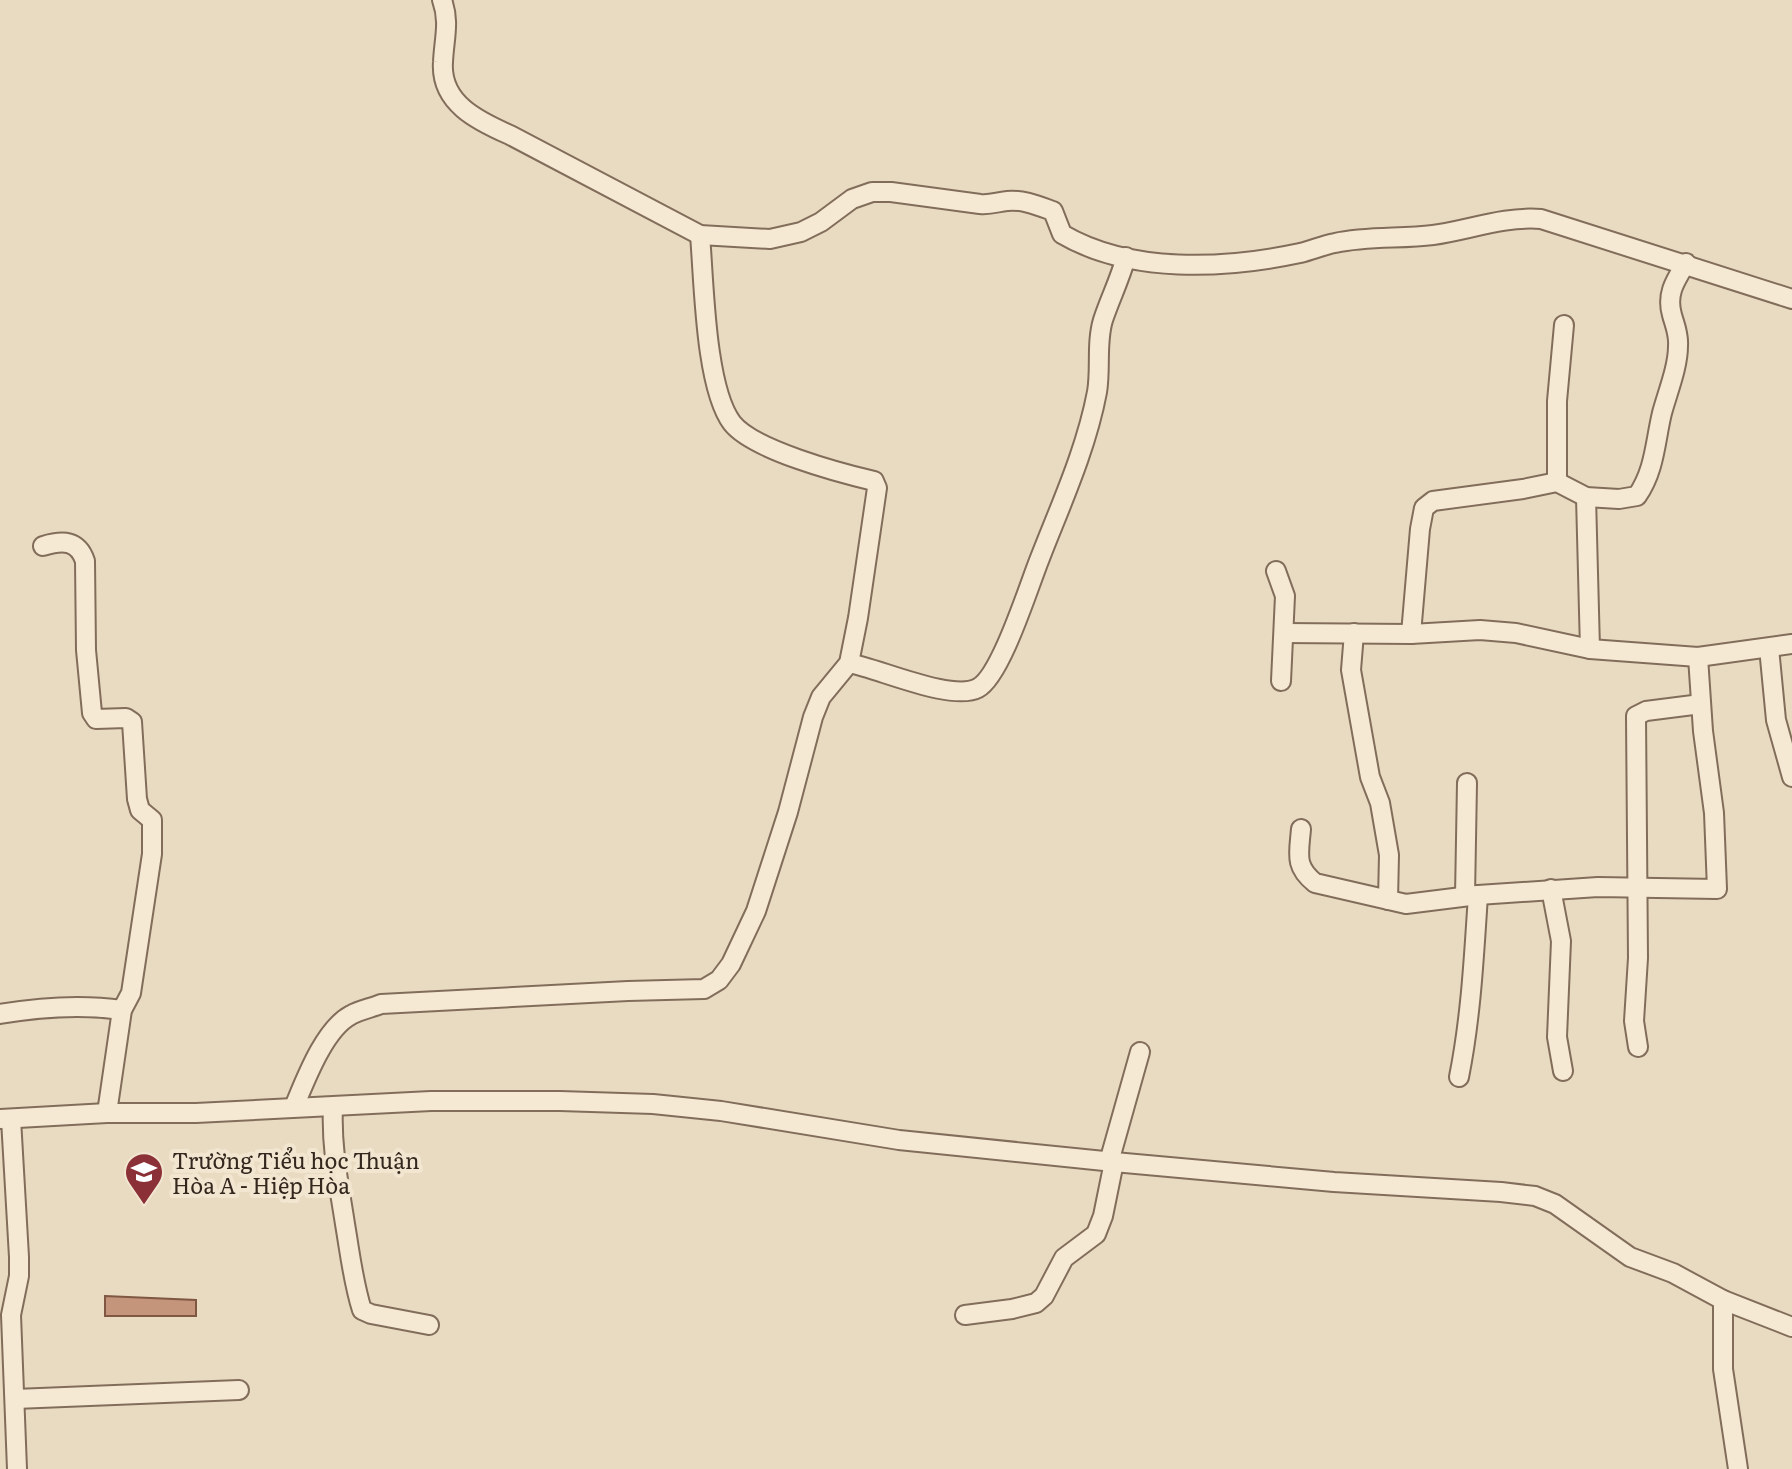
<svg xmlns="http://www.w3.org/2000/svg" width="1792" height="1469" font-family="Literata,serif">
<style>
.building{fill:#c4957b;stroke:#7f5743;stroke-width:2}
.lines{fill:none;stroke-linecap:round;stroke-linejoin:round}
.minor-casing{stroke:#826d5b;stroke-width:22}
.minor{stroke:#f5e9d4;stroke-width:18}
.labels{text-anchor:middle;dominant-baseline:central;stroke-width:8;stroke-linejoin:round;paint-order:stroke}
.poi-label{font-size:22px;fill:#33271e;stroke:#f2e6d1;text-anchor:start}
</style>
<rect width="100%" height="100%" fill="#e9dbc2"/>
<polygon class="building" points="105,1296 196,1300 196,1316 105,1316"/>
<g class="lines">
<g class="minor-casing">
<g id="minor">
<path d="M 442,0 C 450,22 444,39 443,62 C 440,103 478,121 510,135 L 700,235 L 770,239 L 801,232 L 821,222 L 852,199 L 872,192 L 891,192 L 980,204 C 991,205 997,202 1007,201 C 1022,199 1039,206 1053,211 L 1062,234 C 1130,274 1225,269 1300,253 C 1312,250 1324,245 1335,243 C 1367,236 1401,239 1433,235 C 1469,230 1504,216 1541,219 L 1792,299"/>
<polyline points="1557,482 1557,401 1564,325"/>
<polyline points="1586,497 1590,649"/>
<path d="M 43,546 C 63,540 78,540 85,561 L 86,650 L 92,713 L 96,719 L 126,718 L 132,722 L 137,799 L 140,810 L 152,820 L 152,854 L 131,993 L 122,1010 L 107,1113"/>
<polyline points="1276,571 1285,596 1281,681"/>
<polyline points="1284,633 1411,634 1480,630 1516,633 1590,649 1698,657 1792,644"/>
<polyline points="1354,633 1351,670 1370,777 1380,803 1389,855 1388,900"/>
<path d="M 1411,634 L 1420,529 L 1424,508 L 1433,501 L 1523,489 L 1557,482 L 1586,497 L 1619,499 L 1637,496 C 1655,470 1655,442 1662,413 C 1668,391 1678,367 1678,346 C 1679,334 1675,326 1672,315 C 1666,294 1675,281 1686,263"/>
<polyline points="1769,648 1776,720 1792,777"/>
<path d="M 849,663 C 880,669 952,702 978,688 C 1001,676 1029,585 1040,558 C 1061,504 1086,450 1097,392 C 1101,369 1096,343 1103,320 C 1110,299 1120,279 1126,257"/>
<path d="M 1301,829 C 1299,854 1294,866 1315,883 L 1406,904 L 1478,895 L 1598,887 L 1717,889 L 1714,813 L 1703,731 L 1698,657"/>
<polyline points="1551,889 1561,941 1557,1037 1563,1071"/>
<polyline points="1465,896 1467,783"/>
<path d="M 0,1014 C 41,1007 81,1004 122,1010"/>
<polyline points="1638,1047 1634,1021 1638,958 1636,716 1646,711 1701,704"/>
<path d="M 1459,1077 C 1471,1017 1474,956 1478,895"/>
<path d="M 294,1107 C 305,1081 324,1029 351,1015 C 360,1010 371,1008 381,1004 L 628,991 L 704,989 L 719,980 L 731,964 L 756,911 L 788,812 L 813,717 L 821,697 L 849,663 L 858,618 L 877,488 L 874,481 C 840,473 753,450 732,423 C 705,387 704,281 700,235"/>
<path d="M 333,1107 C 331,1147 339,1185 345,1224 C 350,1253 353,1282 362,1310 L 371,1314 L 429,1325"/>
<polyline points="0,1119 107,1113 196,1113 431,1101 560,1101 653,1104 721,1111 899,1140 1114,1162 1334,1182 1501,1192 1535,1196 1555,1204 1630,1257 1673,1273 1723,1300 1792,1327"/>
<polyline points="11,1119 19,1257 19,1276 11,1315 17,1469"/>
<polyline points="1109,1162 1140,1052"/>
<polyline points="1723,1300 1723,1369 1738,1469"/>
<polyline points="965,1315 1012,1309 1036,1303 1044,1296 1064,1258 1096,1234 1103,1216 1114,1162"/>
<polyline points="15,1399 239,1390"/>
</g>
</g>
<use href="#minor" class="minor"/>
</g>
<defs>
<g id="school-pin" transform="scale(2)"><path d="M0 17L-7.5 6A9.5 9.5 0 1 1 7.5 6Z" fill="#8b3037" stroke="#f2e6d1"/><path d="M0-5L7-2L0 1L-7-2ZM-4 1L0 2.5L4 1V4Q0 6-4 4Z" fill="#fff"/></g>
</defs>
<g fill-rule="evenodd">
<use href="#school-pin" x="144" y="1172"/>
</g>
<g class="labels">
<g class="poi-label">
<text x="172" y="1159">Trường Tiểu học Thuận<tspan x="172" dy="25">Hòa A - Hiệp Hòa</tspan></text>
</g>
</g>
</svg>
